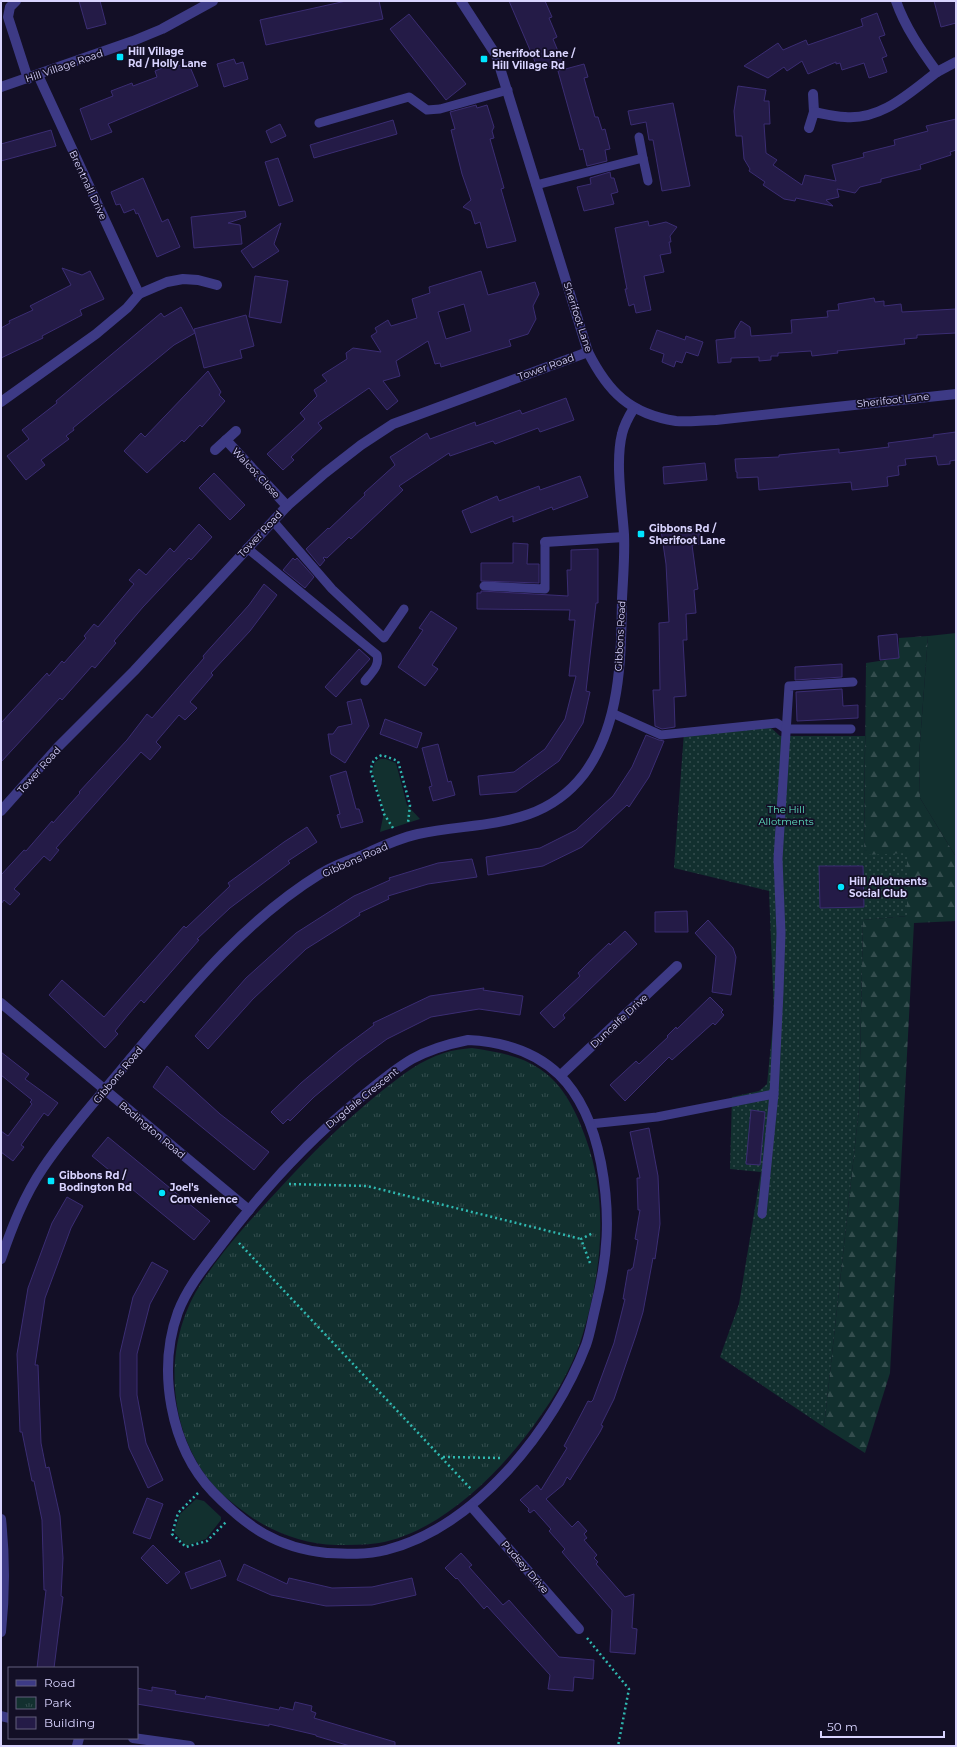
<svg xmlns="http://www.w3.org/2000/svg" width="957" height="1747" font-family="Montserrat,sans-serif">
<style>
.grass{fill:#12302f}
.forest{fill:url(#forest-firs)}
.park{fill:url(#park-tufts)}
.garden{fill:url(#garden-dots)}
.building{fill:#241b47;stroke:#3b2d73;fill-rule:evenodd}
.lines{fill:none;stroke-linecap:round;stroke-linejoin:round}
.path{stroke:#2fb8b0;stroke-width:2.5;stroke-dasharray:2 3;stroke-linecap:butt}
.lane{stroke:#3d3a85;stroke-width:9}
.street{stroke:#3d3a85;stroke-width:10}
.poi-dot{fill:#00e5ff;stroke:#130f26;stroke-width:1.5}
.labels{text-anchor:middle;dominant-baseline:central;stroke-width:3.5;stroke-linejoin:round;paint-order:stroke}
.poi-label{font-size:10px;font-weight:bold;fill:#d9d4ff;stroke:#130f26;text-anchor:start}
.street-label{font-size:10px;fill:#d9d4ff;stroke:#130f26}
.park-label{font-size:10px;fill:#5fe0c0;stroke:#130f26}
</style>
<defs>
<pattern id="forest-firs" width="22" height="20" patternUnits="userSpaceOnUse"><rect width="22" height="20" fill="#12302f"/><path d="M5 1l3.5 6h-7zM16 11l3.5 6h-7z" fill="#344d4e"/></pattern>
<pattern id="park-tufts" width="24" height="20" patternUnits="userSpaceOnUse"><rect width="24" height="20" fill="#12302f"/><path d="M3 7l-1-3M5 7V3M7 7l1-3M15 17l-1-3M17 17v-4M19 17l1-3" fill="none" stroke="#344d4e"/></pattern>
<pattern id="garden-dots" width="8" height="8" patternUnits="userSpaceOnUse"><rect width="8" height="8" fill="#12302f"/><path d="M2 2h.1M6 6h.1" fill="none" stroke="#344d4e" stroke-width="1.8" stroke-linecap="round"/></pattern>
</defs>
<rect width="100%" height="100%" fill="#130f26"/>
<g class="grass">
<polygon points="956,633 956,857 920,798 919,755 928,636"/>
<polygon points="380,759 386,759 396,763 407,805 420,819 380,832 384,812 372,771 375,762"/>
<polygon points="196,1499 204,1501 221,1517 221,1520 206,1539 186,1546 174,1532 180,1514"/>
</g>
<polygon class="forest" points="928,636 919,755 920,798 956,857 956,921 914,923 890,1373 865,1453 824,1427 859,1109 863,920 907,916 864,855 866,663 899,658 899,638"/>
<path class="park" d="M 472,1048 C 496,1052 520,1055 540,1069 C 564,1085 577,1113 586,1139 C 610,1205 601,1278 580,1343 C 571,1369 555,1396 539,1418 C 504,1469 442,1532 379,1543 C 365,1545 350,1545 336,1545 C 303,1544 270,1532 243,1511 C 234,1504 224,1497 216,1488 C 166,1433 161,1343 202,1282 C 226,1245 264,1205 294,1173 C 322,1143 351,1116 383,1090 C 402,1075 421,1060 444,1053 C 453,1050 463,1049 472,1048 Z"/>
<polygon class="garden" points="769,726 780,736 865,736 864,855 907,853 907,916 863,920 859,1109 824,1427 720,1357 739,1304 761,1172 730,1169 732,1097 759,1091 767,1084 774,1014 769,891 674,868 684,732"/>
<g class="building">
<polygon points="79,1 100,1 106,24 87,29"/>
<polygon points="346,1 379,1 383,19 266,45 260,20"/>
<polygon points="509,1 545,1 552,17 549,18 557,37 553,39 562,61 539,71"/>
<polygon points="934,1 956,1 956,23 941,27"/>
<polygon points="877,13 885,35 879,37 887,56 882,58 887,72 869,78 864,63 842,70 840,63 836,64 836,62 808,74 802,61 787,71 784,67 768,78 744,66 778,43 783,50 806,40 808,45 863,26 861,19"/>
<polygon points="409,14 466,84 446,100 390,29"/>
<polygon points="234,59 236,64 243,62 248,79 224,87 217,64"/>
<polygon points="188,62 198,86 108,124 112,132 91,140 80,109 113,96 111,91 132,83 133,86 157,77 155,71 175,63 176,67"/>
<polygon points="584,64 588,77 584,78 595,117 598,117 602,130 605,129 610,149 605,150 607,161 587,166 583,149 580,150 558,71"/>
<polygon points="738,86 766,90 764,101 769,101 770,124 764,124 766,153 777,160 773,165 802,185 805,175 836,181 832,165 864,157 863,153 895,145 894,140 928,131 926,126 956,119 956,150 950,152 951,155 920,165 921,169 881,179 881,182 860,187 855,193 837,189 839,197 826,200 833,206 796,198 795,201 784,199 763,185 765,182 749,171 750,169 744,159 742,136 736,136 734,111"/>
<polygon points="673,103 690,186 662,191 653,140 649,140 646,122 631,125 628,111"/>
<polygon points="476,105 477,108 487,105 494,127 492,131 494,138 490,139 504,188 501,189 516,241 487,248 480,222 475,224 471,211 463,207 471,200 462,174 451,130 455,129 450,112"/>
<polygon points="393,120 397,134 314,158 310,145"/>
<polygon points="280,124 286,136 271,143 266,131"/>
<polygon points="51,130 56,146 1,161 1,144"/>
<polygon points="278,158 293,201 279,206 265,162"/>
<polygon points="610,172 611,178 614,178 618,192 611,194 614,204 584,211 577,187 591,184 590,178"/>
<polygon points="143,178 162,222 168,219 180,247 157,257 138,213 136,214 134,209 124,213 120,204 116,205 111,192"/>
<polygon points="245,211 246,217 228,223 240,225 242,244 194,248 191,217"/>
<polygon points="648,221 649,226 666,222 677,227 670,236 671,242 669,242 671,253 660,255 664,272 644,276 651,310 636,313 634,304 629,306 625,289 627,289 615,228"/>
<polygon points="281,223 274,244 279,251 253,268 241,251"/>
<polygon points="62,268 82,275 90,271 104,299 80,310 82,315 42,336 43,338 1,358 1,328 10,323 9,321 33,310 30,306 71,285"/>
<path d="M 481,271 L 488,295 L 535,282 L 539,294 L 533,306 L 536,319 L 528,334 L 509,340 L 511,346 L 441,367 L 440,363 L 435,364 L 428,341 L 396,361 L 400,376 L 383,381 L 398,401 L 387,410 L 369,388 L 318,423 L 322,428 L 291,457 L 294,460 L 283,470 L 267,454 L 305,419 L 300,413 L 317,396 L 314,390 L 327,381 L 322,375 L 347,359 L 346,353 L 353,348 L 381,352 L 371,336 L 377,332 L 375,328 L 388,320 L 391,326 L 417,318 L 412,299 L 430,293 L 429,287 ZM 464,304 L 471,331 L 446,339 L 438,312 Z"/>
<polygon points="255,276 288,281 281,323 249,317"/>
<polygon points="874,298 875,302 884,301 884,306 901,304 902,312 956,309 956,333 917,335 917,338 904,339 905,344 837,351 838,353 812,356 811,351 778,353 778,356 771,356 771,360 759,361 759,357 731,358 731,362 718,363 716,340 735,338 735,331 741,321 750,327 751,336 792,333 791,320 828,317 827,311 839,310 838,304"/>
<polygon points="181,307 195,333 174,345 73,428 74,430 66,436 69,439 41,460 45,465 26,480 7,456 29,439 22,430 57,403 56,401 161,313 164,317"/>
<polygon points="246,315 254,346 240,350 242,358 204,368 194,329"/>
<polygon points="657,330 685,340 686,336 703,342 698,356 686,352 682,363 676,361 674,367 662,362 664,354 650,349"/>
<polygon points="208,371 221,392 219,395 225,401 202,427 200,425 184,442 182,440 147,473 124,451 141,433 145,437"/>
<polygon points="566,398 574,420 540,432 538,428 495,444 493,441 450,456 449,453 399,486 403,490 351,539 349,537 327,558 324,557 323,558 325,560 320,566 306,549 328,528 329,529 365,495 364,493 395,465 390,457 427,433 430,439 475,422 476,426 520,410 522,414"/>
<polygon points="956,432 956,460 950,461 950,464 938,465 936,456 905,459 906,465 898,466 899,475 887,477 888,486 852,490 851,482 759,490 758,477 737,478 737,472 736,472 735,459 779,457 779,455 839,449 839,453 889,447 888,443 934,437 933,435"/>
<polygon points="705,463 707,480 664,484 663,467"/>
<polygon points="214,473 245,505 230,520 199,488"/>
<polygon points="580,476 588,497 553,510 552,507 513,522 513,516 471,533 462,511 497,496 499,501 539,486 540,490"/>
<polygon points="199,524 212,537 191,560 189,558 143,607 114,641 116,643 95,668 92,666 62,700 60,698 1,762 1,723 47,673 49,676 62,661 64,663 86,638 84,636 94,624 98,627 134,584 129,580 139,569 146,575 170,548 174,552"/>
<polygon points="695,526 696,532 699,532 700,544 692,545 698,589 694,590 696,613 686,614 687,640 683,640 686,696 674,697 675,727 662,729 655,726 653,690 660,690 659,623 669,622 666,564 661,530"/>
<polygon points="513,543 528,544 527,564 539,564 539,583 481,581 481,563 513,563"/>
<polygon points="598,549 598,603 596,603 586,691 590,692 583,723 559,761 516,792 480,795 478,776 514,772 545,749 565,719 576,676 569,676 575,620 569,620 570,610 477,609 477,593 481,593 481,591 568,596 567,570 571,570 571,550"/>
<polygon points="293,558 295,560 297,558 314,577 305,588 283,570"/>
<polygon points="264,584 277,595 250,631 211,673 213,675 190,702 197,708 185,720 179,715 156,742 161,747 150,760 141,752 56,848 59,850 50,861 44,856 14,889 20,894 10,905 4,900 1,904 1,875 24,850 26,851 52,821 53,823 80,793 79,792 127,740 147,714 152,718 204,658 203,656 249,605"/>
<polygon points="431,611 457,628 432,665 438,669 425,686 398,667 423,630 419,628"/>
<polygon points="897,634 899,658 880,660 878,636"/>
<polygon points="359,649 370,659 336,697 325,687"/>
<polygon points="842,664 842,677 795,680 795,667"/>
<polygon points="842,689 843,706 858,705 858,718 797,721 796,692"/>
<polygon points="361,699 369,726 345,763 331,754 328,734 333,734 338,727 352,724 347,702"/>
<polygon points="385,719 422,733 417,748 380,734"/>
<polygon points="646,735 659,740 664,741 649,777 629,807 627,805 582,847 543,866 488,875 486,857 540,848 576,830 613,796 632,767"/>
<polygon points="438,744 448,782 451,781 455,795 433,801 429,787 432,786 422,748"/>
<polygon points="346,771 356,809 359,809 363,822 341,828 337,815 340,814 330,776"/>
<polygon points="307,827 317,842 288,861 290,863 230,908 197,939 199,940 144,1003 141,1000 128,1015 115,1031 118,1034 105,1048 49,995 62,980 104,1017 184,926 186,928 230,886 228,883 284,842"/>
<polygon points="472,859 477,877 428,884 388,896 389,899 359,913 360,915 306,949 253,999 208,1049 195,1036 246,978 296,933 354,896 390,880 389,878 438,863"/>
<polygon points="819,866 863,866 864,907 820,908"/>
<polygon points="687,911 688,932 655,932 655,912"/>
<polygon points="708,920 733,948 736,957 731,995 712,992 716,956 695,933"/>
<polygon points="625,931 637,944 563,1015 565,1018 554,1028 540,1013 580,976 578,973 585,966 609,943 610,945"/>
<polygon points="484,988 483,990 523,996 520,1015 479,1009 431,1017 387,1039 357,1061 314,1097 290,1121 288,1119 283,1124 271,1112 301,1083 339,1051 374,1025 373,1023 430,996"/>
<polygon points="710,997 723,1010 721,1012 724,1015 715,1025 713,1023 672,1060 669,1057 625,1101 610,1085 636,1061 639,1064 668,1037 667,1036 676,1027 677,1029"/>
<polygon points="1,1052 29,1074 25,1079 58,1103 48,1116 44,1113 21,1145 24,1147 13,1161 1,1152 1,1131 8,1136 32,1104 30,1102 32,1100 1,1075"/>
<polygon points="167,1066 220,1114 269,1152 254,1170 153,1087"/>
<polygon points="751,1110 765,1112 760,1165 746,1164"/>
<polygon points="649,1128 658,1176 660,1224 655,1259 653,1258 643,1312 636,1335 614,1399 601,1425 603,1426 600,1432 570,1480 567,1477 563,1485 546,1499 572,1527 578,1521 587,1531 584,1534 587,1538 584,1540 597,1555 594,1558 598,1562 596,1564 625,1597 634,1594 632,1628 637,1629 635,1654 610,1652 612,1610 562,1552 565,1549 549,1531 551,1529 534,1510 530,1513 528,1511 529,1509 520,1500 537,1485 541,1490 567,1448 564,1446 577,1422 588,1401 591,1402 593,1400 614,1343 625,1299 623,1299 628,1270 631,1270 632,1268 633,1268 638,1240 635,1239 640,1210 638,1210 637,1178 640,1178 630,1132"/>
<polygon points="108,1137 210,1221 194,1240 92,1156"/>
<polygon points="67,1197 83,1206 71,1228 45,1298 35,1365 38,1365 41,1443 46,1468 49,1467 60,1516 63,1558 61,1596 63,1597 54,1668 37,1668 46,1590 44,1590 42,1520 34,1481 32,1481 22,1432 20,1432 17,1354 28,1288 52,1223"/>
<polygon points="152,1262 168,1271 150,1304 137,1354 137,1395 146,1443 163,1480 148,1488 129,1448 120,1396 120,1353 133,1297"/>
<polygon points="147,1498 163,1504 150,1539 133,1533"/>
<polygon points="153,1545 180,1572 167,1584 141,1558"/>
<polygon points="461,1553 472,1565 469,1567 503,1605 509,1600 559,1657 594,1660 593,1679 574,1677 573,1691 548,1689 550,1675 487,1606 484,1609 457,1578 456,1579 445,1568"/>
<polygon points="220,1560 226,1576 191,1589 185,1573"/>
<polygon points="244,1564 287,1584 289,1578 332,1588 372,1587 412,1578 416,1595 372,1605 326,1606 271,1595 237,1580"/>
<polygon points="152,1687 176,1691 175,1694 205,1699 206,1696 279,1710 280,1707 293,1710 295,1702 312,1706 311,1711 316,1713 314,1718 395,1742 395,1746 350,1746 316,1736 316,1735 269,1724 269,1726 137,1704 137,1688 152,1691"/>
</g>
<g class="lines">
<g class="path">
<path d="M 393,828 L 384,814 L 371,772 C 371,763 374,758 382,755 L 398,761 L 410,805 L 408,823"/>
<polyline points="289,1184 367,1186 581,1239"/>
<polyline points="239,1243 471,1489"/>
<polyline points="590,1263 581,1239 593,1233"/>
<polyline points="443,1457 502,1458"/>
<polyline points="198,1493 178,1513 172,1534 186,1547 207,1541 227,1521"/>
<polyline points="587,1638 629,1689 618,1746"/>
</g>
<g class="lane">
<polyline points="319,123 409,97 427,110 440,109 508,90"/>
<polyline points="639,137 643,158"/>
<polyline points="536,185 643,158 648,181"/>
<polyline points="273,521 332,589 384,638 404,609"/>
<path d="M 247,548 L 377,655 C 380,666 371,673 365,681"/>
<polyline points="484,586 545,589 545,542"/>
<polyline points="612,713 661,735 777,723 786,729 851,729"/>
<polyline points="590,1124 657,1117 774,1094"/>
<polyline points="762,1214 774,1094 779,992 781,933 778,859 789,686 853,682"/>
</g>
<g class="street">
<polyline points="16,1 10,7 8,17 28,79"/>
<path d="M 461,1 L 496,55 L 588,352 C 608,392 630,414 676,421 C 689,422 703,420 716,420 L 956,394"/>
<polyline points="937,72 956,62"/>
<polyline points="38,75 139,294"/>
<polyline points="1,87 133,41 162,29 213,1"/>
<polyline points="813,94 814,112"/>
<path d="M 809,128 L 814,112 C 824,114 835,117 845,117 C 882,120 909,93 937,72 C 921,50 905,27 896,1"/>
<polyline points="1,402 96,334 127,308 139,294 167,282 183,279 198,280 217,285"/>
<polyline points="226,440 287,506"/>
<polyline points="215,450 236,431"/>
<polyline points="545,542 624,537"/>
<polyline points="1,811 58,747 134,671 287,506 325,473 361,445 393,424 588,352"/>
<polyline points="1,1003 249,1210"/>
<path d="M 468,1040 C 548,1044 586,1087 601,1163 C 611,1216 608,1257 595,1309 C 592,1321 590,1334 586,1345 C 554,1429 476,1527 386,1550 C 366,1555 347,1554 327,1553 C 277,1548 247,1527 213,1492 C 170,1447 157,1370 178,1312 C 188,1286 206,1265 222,1244 C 262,1191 308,1141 359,1099 C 376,1085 393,1070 412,1059 C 430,1049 448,1044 468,1040 Z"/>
<polyline points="561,1075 677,966"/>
<path d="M 1,1259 C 12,1227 24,1196 43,1168 C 69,1129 102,1094 131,1058 C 188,990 244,921 320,874 C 333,866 349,860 363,855 C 380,847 399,838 418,834 C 480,821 541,830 584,774 C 621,724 621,658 622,599 C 623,577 625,556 624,534 C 622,505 615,462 622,434 C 624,425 629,416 634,408"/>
<polyline points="471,1506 579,1629"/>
<path d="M 1,1519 C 5,1557 5,1594 1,1632"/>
<polyline points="1,1716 9,1718"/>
<polyline points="133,1738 190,1746"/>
<polyline points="77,1746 79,1738"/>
</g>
</g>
<g class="poi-dot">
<rect x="116" y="53" width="8" height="8" rx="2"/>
<rect x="480" y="55" width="8" height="8" rx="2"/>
<rect x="637" y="530" width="8" height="8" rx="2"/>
<circle cx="841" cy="887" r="4"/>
<rect x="47" y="1177" width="8" height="8" rx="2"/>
<circle cx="162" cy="1193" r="4"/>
</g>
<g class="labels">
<g class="poi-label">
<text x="128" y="51">Hill Village<tspan x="128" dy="12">Rd / Holly Lane</tspan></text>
<text x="492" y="53">Sherifoot Lane /<tspan x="492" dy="12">Hill Village Rd</tspan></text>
<text x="649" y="528">Gibbons Rd /<tspan x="649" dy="12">Sherifoot Lane</tspan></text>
<text x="849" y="881">Hill Allotments<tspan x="849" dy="12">Social Club</tspan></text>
<text x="59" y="1175">Gibbons Rd /<tspan x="59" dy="12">Bodington Rd</tspan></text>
<text x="170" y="1187">Joel's<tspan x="170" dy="12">Convenience</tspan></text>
</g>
<g class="street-label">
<text transform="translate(64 66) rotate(-19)">Hill Village Road</text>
<text transform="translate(88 185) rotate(65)">Brentnall Drive</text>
<text transform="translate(578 317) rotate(72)">Sherifoot Lane</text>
<text transform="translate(546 367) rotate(-20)">Tower Road</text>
<text transform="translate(893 400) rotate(-6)">Sherifoot Lane</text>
<text transform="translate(256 473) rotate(47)">Walcot Close</text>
<text transform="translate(260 534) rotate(-47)">Tower Road</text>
<text transform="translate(620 636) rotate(-87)">Gibbons Road</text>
<text transform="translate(39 770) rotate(-48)">Tower Road</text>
<text transform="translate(355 860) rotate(-24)">Gibbons Road</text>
<text transform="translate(619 1021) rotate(-43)">Duncalfe Drive</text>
<text transform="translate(118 1075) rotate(-50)">Gibbons Road</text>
<text transform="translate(362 1098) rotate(-39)">Dugdale Crescent</text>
<text transform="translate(152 1130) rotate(40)">Bodington Road</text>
<text transform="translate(525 1567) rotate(49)">Pudsey Drive</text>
</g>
<g class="park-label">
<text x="786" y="809">The Hill<tspan x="786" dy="12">Allotments</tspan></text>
</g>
</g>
<rect width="957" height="1747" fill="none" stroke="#d9d4ff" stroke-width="4"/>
<rect x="8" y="1667" width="130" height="72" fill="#130f26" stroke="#625e7d"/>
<rect x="16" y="1680" width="20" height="6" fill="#3d3a85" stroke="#625e7d"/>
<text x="44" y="1687" font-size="12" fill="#d9d4ff">Road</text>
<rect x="16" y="1697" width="20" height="12" fill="url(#park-tufts)" stroke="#625e7d"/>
<text x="44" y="1707" font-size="12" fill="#d9d4ff">Park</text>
<rect x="16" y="1717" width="20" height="12" fill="#241b47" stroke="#625e7d"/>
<text x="44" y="1727" font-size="12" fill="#d9d4ff">Building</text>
<path d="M821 1731v6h123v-6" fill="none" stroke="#d9d4ff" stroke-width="2"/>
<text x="827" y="1731" font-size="12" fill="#d9d4ff" stroke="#130f26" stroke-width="3" paint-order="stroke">50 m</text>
</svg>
